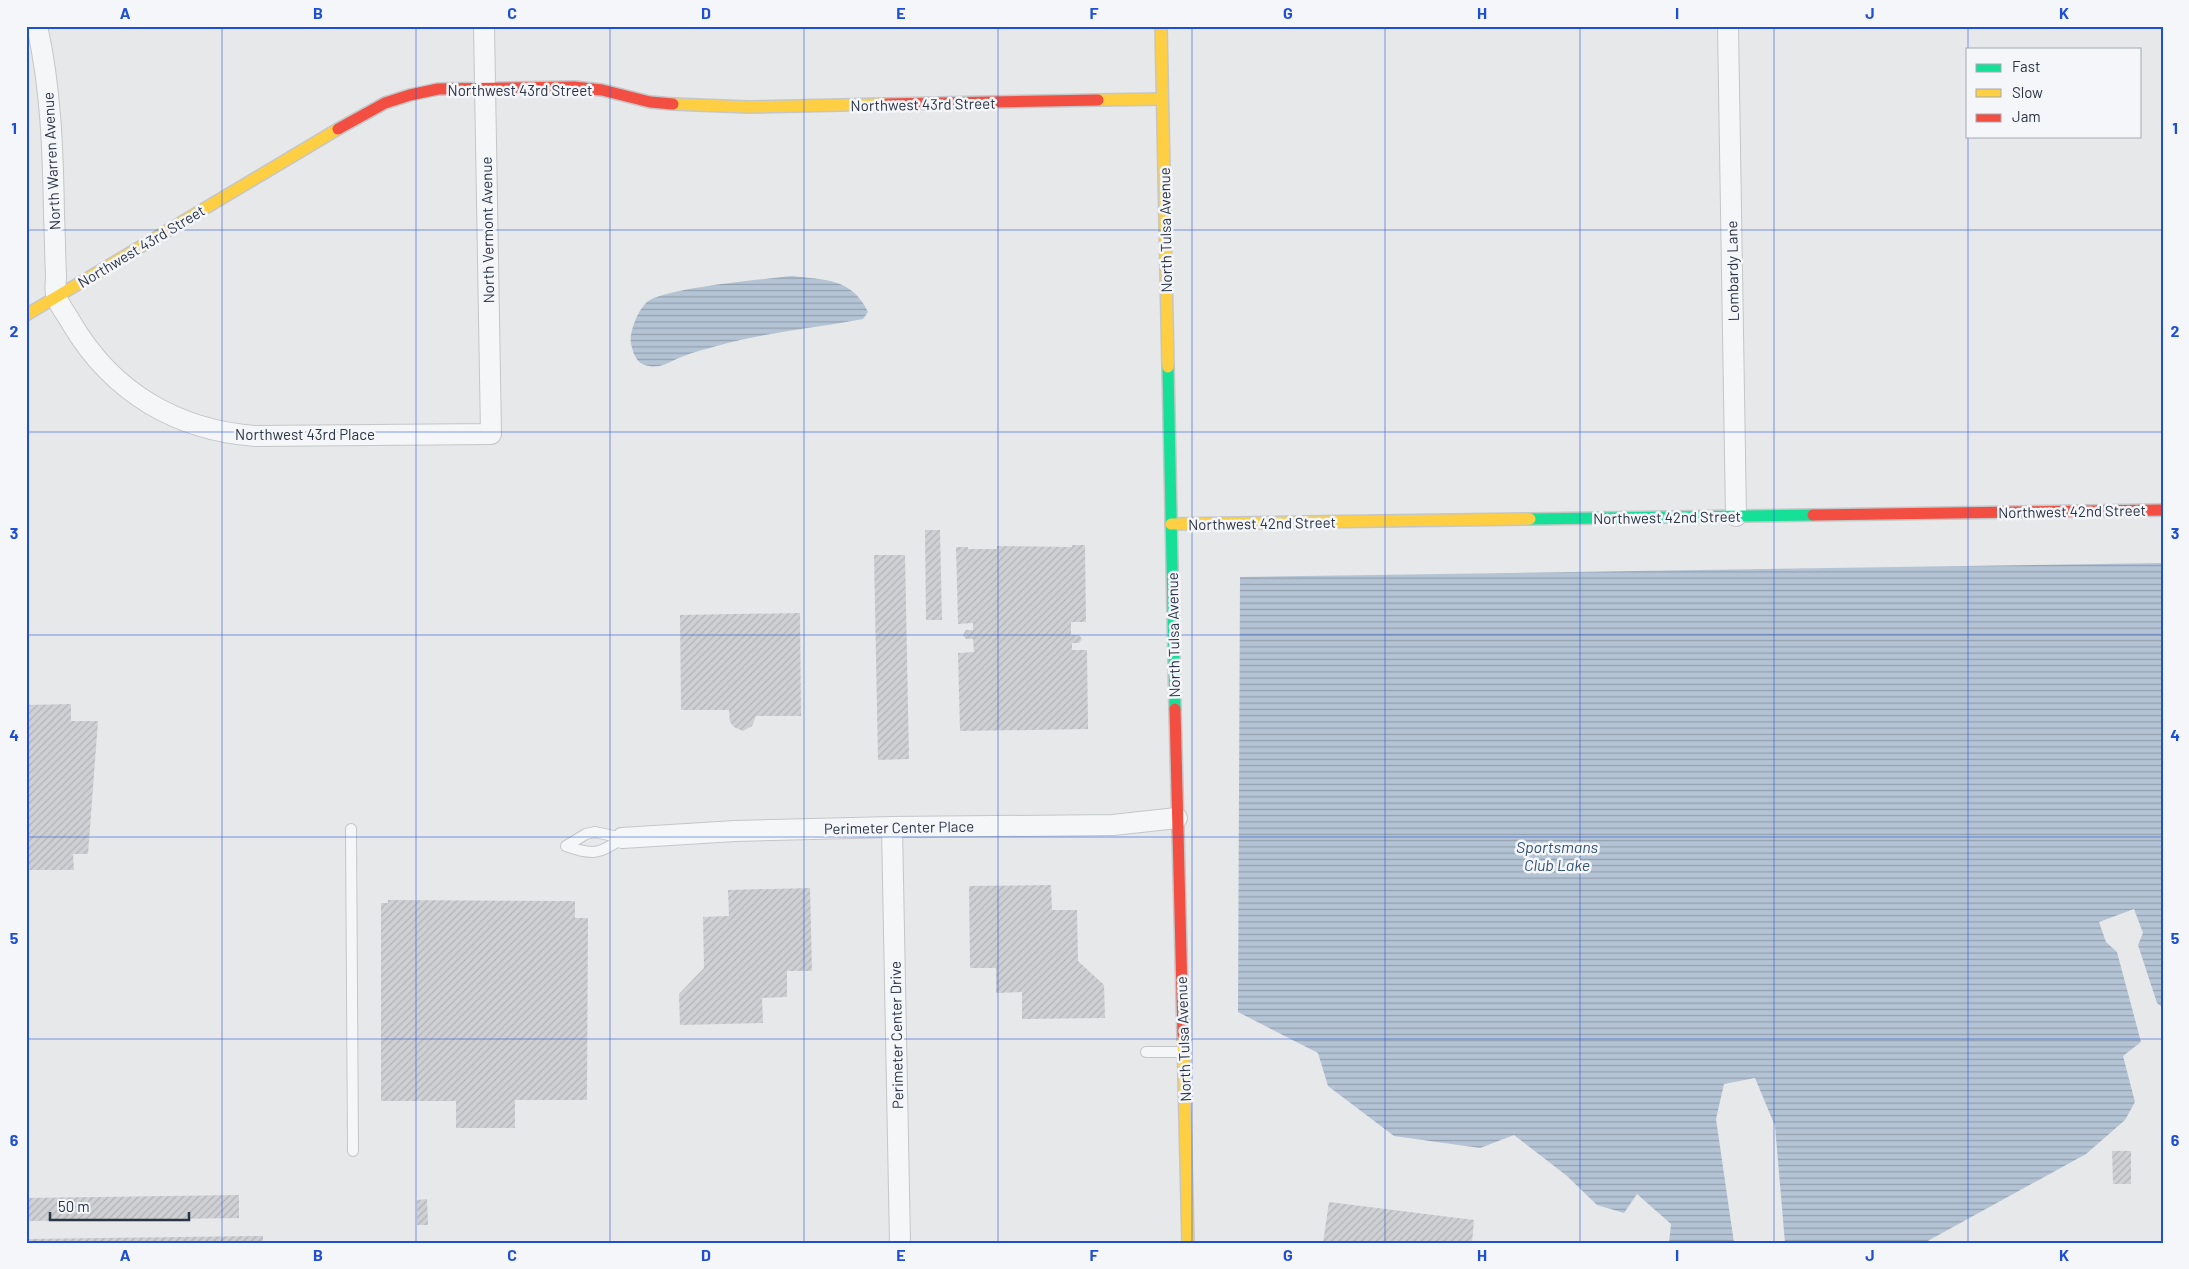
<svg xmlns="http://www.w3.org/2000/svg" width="2189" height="1269" font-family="Barlow,sans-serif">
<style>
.water{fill:url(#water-rules)}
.building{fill:url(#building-hatch)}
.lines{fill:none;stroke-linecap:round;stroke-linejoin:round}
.lane-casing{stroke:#c4c6c8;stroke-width:12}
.street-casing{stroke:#c4c6c8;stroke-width:22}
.fast-casing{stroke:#c4c6c8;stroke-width:14}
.slow-casing{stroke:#c4c6c8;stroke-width:14}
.jam-casing{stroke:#c4c6c8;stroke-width:14}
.lane{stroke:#f5f6f7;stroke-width:10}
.street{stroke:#f5f6f7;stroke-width:20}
.fast{stroke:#16e098;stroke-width:11}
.slow{stroke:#ffcf43;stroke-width:11}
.jam{stroke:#f24e42;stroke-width:11}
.grid{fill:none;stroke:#1d4ed8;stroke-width:1;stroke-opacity:0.55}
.labels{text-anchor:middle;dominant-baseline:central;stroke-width:5;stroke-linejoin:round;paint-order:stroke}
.street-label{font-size:15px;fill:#2b3445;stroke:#f4f6f9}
.water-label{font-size:16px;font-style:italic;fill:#34527a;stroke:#f4f6f9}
.neatline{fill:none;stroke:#1d4ed8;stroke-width:2}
.grid-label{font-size:16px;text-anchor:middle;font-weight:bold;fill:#1d4ed8}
</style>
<defs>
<pattern id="water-rules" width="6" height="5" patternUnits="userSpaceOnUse" patternTransform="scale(1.25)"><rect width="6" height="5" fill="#b4c4d5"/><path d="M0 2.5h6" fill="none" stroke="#93a0af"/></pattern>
<pattern id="building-hatch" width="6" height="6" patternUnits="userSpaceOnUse" patternTransform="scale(1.25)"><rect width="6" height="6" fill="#ced0d3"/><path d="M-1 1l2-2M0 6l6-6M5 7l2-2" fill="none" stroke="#b1b3b6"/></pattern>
</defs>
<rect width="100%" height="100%" fill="#e6e8ea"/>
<g class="water">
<path d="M 792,276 C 825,280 852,278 868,312 L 863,319 C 810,329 757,333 706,349 C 698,351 691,353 684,356 C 670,361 660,370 645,365 C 636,363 633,352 631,344 C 629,332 638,310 647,302 C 663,288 766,279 792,276 Z"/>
<polygon points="2163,563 2163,1008 2157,1003 2138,945 2143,933 2134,909 2099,922 2106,942 2117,952 2141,1042 2123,1056 2135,1102 2125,1120 2086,1154 1924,1243 1785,1243 1775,1126 1755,1078 1724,1084 1716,1119 1734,1243 1669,1243 1671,1224 1637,1194 1624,1213 1597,1205 1567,1176 1514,1135 1480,1148 1394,1136 1328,1086 1318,1053 1238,1012 1240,577"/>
</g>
<g class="building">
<polygon points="925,530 940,530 942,620 926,620"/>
<polygon points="1072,545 1085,545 1086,622 1071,622 1071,635 1079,635 1082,639 1079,643 1072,643 1072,650 1087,650 1088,729 960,731 958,653 974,652 973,639 966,639 963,635 966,630 973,630 973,623 958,624 956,547 968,547 968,549 997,549 997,546 1072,547"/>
<polygon points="874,555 905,555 909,759 878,760"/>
<polygon points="800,613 801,716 756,716 752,726 743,731 734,727 730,722 729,710 681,710 680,615"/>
<polygon points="71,704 71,721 98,721 88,854 73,854 74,870 26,870 26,705"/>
<polygon points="1051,885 1052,910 1077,910 1078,961 1104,985 1105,1018 1022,1019 1022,992 996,993 996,968 970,968 969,886"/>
<polygon points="810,888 812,971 787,971 787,997 762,998 763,1023 680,1025 679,994 704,968 703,917 729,916 728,890"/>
<polygon points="388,900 575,901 575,918 588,918 587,1100 515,1100 515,1128 456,1128 456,1101 381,1101 381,903 388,903"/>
<polygon points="2112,1151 2131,1151 2131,1184 2113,1184"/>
<polygon points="239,1195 239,1218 26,1221 26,1198"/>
<polygon points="427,1199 428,1225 417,1225 417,1200"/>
<polygon points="1329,1202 1474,1220 1472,1243 1323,1243"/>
<polygon points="263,1236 263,1243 26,1243 26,1239"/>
</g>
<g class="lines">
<g class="lane-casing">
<g id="lane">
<polyline points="351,829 353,1151"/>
<path d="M 595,832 L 622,838 C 600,855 591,855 566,846 L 586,834 Z"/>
<polyline points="1146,1052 1183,1052"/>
</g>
</g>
<g class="street-casing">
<g id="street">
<path d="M 37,26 C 51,88 53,152 54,215 C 55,235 55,255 56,276 C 56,282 54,292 57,298 C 60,307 68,316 72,324 C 113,393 177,430 255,436 L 491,434 L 484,26"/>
<polyline points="1728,26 1736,516"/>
<polyline points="892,827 900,1243"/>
<polyline points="622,838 735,831 892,827 1113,825 1177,818"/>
</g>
</g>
<g class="fast-casing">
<g id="fast">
<polyline points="1168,367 1175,709"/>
<polyline points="1530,519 1813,515"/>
</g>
</g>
<g class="slow-casing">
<g id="slow">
<polyline points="1161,26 1168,367"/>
<polyline points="1098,100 1162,99"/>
<polyline points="673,104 748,107 886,104"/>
<polyline points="26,315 338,129"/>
<polyline points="1171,524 1530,519"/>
<polyline points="1183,1035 1188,1243"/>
</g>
</g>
<g class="jam-casing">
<g id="jam">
<polyline points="886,104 1098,100"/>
<polyline points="338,129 385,103 410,95 438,89 574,87 602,90 650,102 673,104"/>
<polyline points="1813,515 2163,510"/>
<polyline points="1175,709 1183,1035"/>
</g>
</g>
<use href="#lane" class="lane"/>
<use href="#street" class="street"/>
<use href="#fast" class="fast"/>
<use href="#slow" class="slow"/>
<use href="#jam" class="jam"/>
</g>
<path class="grid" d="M 222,26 L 222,1243M 416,26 L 416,1243M 610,26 L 610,1243M 804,26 L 804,1243M 998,26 L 998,1243M 1192,26 L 1192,1243M 1385,26 L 1385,1243M 1580,26 L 1580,1243M 1774,26 L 1774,1243M 1968,26 L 1968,1243M 26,230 L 2163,230M 26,432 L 2163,432M 26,635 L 2163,635M 26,837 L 2163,837M 26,1039 L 2163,1039"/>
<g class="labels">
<g class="street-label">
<text x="520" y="90">Northwest 43rd Street</text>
<text transform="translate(923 104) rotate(-1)">Northwest 43rd Street</text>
<text transform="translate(51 161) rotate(-93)">North Warren Avenue</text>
<text transform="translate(487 230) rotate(-91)">North Vermont Avenue</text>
<text transform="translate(1165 230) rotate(-91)">North Tulsa Avenue</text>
<text transform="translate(141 246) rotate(-31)">Northwest 43rd Street</text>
<text transform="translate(1732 271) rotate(-91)">Lombardy Lane</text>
<text x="305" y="434">Northwest 43rd Place</text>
<text transform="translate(2072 511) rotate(-1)">Northwest 42nd Street</text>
<text transform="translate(1667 517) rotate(-1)">Northwest 42nd Street</text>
<text transform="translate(1262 523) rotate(-1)">Northwest 42nd Street</text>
<text transform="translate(1173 635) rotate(-91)">North Tulsa Avenue</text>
<text transform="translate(899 827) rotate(-1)">Perimeter Center Place</text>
<text transform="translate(896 1035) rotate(-91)">Perimeter Center Drive</text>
<text transform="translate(1183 1039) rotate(-92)">North Tulsa Avenue</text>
</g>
<g class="water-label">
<text x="1557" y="846">Sportsmans<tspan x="1557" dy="18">Club Lake</tspan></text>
</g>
</g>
<rect width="2189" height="1269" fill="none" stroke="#f4f6f9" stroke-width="55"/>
<rect x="1966" y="48" width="175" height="90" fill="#f4f6f9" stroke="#a4a8b1"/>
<rect x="1976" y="64" width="25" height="8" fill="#16e098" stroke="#a4a8b1"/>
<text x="2012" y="72" font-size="15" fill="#2b3445">Fast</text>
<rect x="1976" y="89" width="25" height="8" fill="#ffcf43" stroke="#a4a8b1"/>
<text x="2012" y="98" font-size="15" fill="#2b3445">Slow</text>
<rect x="1976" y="114" width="25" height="8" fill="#f24e42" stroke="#a4a8b1"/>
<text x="2012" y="122" font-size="15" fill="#2b3445">Jam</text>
<path d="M50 1212v8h139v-8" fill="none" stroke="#2b3445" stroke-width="2.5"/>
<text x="58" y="1212" font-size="15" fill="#2b3445" stroke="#f4f6f9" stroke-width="4" paint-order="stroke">50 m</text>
<rect x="28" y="28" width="2134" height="1214" class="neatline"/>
<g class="grid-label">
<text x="125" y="19">A</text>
<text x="318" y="19">B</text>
<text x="512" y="19">C</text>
<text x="706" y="19">D</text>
<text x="901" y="19">E</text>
<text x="1094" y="19">F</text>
<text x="1288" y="19">G</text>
<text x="1482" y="19">H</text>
<text x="1677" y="19">I</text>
<text x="1870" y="19">J</text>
<text x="2064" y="19">K</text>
<text x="14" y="134">1</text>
<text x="2175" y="134">1</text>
<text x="14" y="337">2</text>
<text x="2175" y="337">2</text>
<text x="14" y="539">3</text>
<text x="2175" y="539">3</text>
<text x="14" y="741">4</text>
<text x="2175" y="741">4</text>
<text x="14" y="944">5</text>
<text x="2175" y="944">5</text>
<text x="14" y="1146">6</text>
<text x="2175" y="1146">6</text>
<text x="125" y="1261">A</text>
<text x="318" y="1261">B</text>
<text x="512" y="1261">C</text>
<text x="706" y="1261">D</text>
<text x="901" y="1261">E</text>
<text x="1094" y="1261">F</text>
<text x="1288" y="1261">G</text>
<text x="1482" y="1261">H</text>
<text x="1677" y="1261">I</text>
<text x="1870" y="1261">J</text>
<text x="2064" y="1261">K</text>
</g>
</svg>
